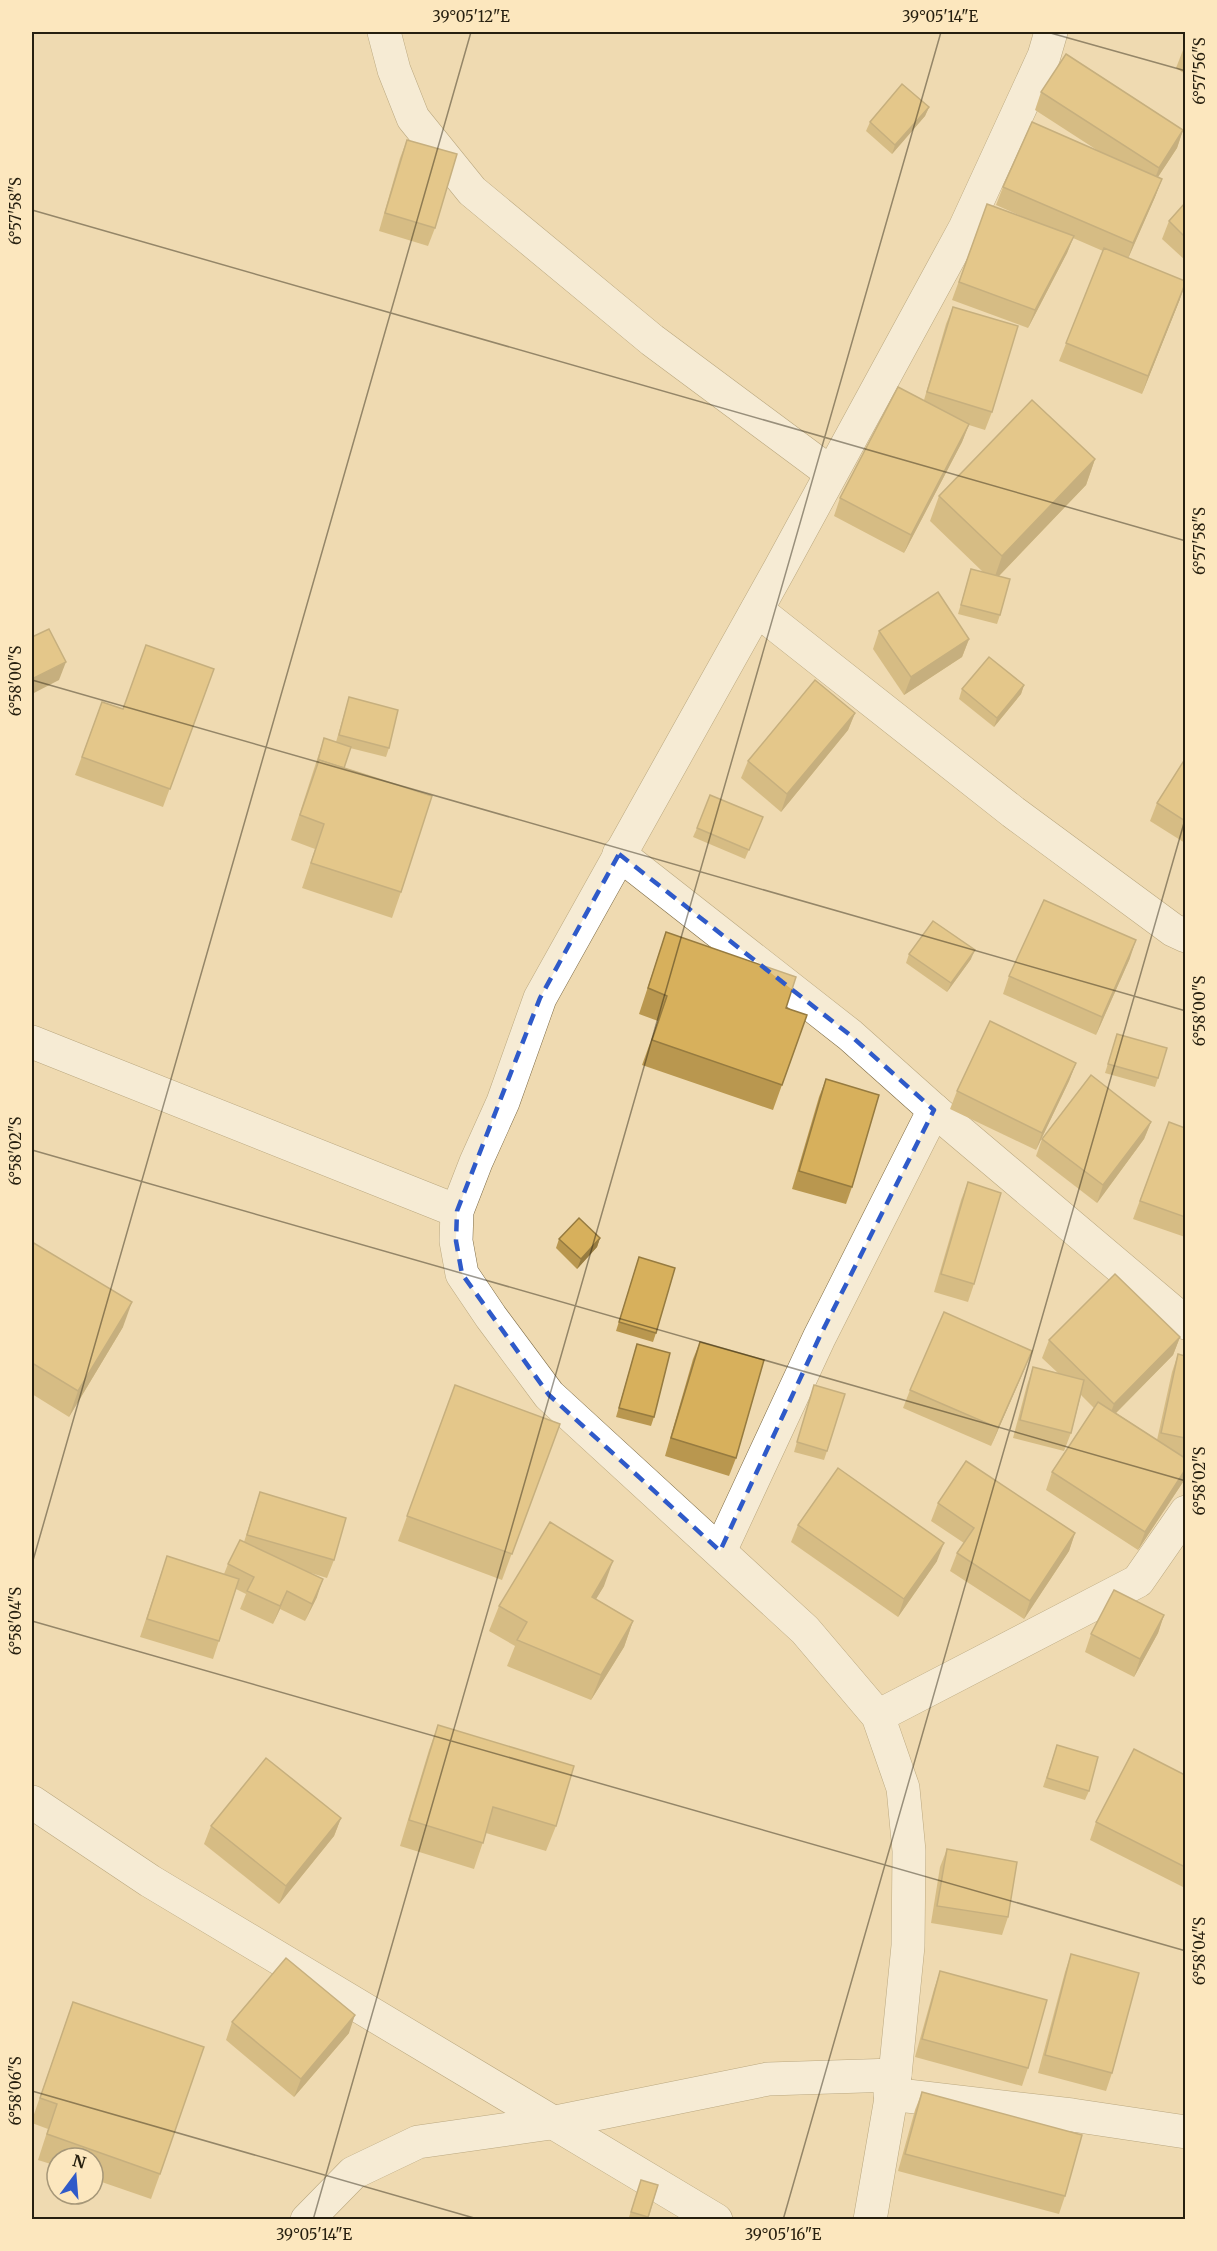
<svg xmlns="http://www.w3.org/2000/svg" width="1217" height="2251" font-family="Merriweather,serif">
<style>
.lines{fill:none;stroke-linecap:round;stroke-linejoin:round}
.minor-casing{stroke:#7c6a44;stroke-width:34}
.minor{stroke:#fff;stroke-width:33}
.wall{fill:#b9974f}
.shaded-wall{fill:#967b40}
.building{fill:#d7b05c;stroke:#967b40;stroke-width:1.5}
.marked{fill:none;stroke:#2f5ac9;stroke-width:4.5;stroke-dasharray:12 8;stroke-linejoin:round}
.ticks{fill:none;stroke:#261f0f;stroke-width:1.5;stroke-opacity:0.45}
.neatline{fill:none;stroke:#261f0f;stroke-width:2}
.ticks-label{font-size:15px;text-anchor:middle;fill:#261f0f}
</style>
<rect width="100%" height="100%" fill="#efdab1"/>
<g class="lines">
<g class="minor-casing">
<g id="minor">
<polyline points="384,32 394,70 413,118 472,191 652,340 831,473"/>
<polyline points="757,610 1013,812 1173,930 1186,936"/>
<polyline points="619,854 850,1035 934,1110 1186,1323"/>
<polyline points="32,1042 457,1211"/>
<polyline points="720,1551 819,1338 934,1110"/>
<polyline points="878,1716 1138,1581 1186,1512"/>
<polyline points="32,1802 150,1881 716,2220"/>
<polyline points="890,2094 1072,2115 1186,2132"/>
<polyline points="307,2220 353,2173 418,2142 551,2123 768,2079 895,2075"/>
<polyline points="870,2220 895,2075 908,1946 909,1851 903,1788 878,1716 805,1630 549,1395 491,1317 462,1274 456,1241 457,1211 476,1162 503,1102 540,998 779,570 965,228 1044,56 1051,32"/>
</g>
</g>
<use href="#minor" class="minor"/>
</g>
<g class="wall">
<polygon points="1185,45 1185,74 1176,68 1183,50"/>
<polygon points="1041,92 1183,130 1177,148 1158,177 1162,179 1155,197 1128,258 1180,299 1142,394 1059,361 1103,251 1073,238 1067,253 1028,328 952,300 987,204 1030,220 996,205 1003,187 1100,152 1035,110"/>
<polygon points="929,107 925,116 892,154 866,131 870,122"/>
<polygon points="407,140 435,228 428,246 379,231 400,158"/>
<polygon points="1185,203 1185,260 1162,239 1169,221"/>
<polygon points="953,307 992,412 985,430 969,425 962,442 904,553 834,516 840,498 924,400 946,324"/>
<polygon points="1095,459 1086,485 999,576 1000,615 997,624 958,614 971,569 983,572 930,521 939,496"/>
<polygon points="879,631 969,639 962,657 904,695 873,649"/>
<polygon points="214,669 163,807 75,775 102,702 123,709"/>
<polygon points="1024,685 1021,694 994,727 959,699 962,689"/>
<polygon points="349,697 389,748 386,757 350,748 344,768 401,892 392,918 302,888 315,849 291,840 324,738 336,742"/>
<polygon points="855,713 848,730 781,812 741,778 748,761"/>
<polygon points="1185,759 1185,843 1150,821 1157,803"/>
<polygon points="763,817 745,859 693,837 697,828"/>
<polygon points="666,932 786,1008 807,1015 773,1110 642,1065 658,1021 639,1014"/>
<polygon points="909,954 971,959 947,992 906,963"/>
<polygon points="1130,958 1096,1035 1003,994 1009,976"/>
<polygon points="1117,1034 1158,1078 1155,1087 1105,1073"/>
<polygon points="1076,1063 1069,1081 1036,1150 950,1109 957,1091"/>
<polygon points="826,1079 852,1187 846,1204 792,1189 819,1097"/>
<polygon points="1151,1122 1144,1139 1097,1203 1036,1156 1042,1139"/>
<polygon points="1169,1122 1185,1128 1185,1237 1133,1219"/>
<polygon points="968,1182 974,1284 968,1302 934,1292 961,1200"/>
<polygon points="600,1238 597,1247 577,1269 556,1248 559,1239"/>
<polygon points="32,1242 123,1327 69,1417 32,1394"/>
<polygon points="639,1257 656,1333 653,1342 616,1331"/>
<polygon points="1180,1337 1173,1355 1116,1413 1157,1440 1172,1372 1178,1354 1185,1356 1185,1457 1184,1457 1185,1479 1138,1550 1046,1490 1052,1472 1094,1408 1081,1395 1071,1433 1064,1451 1013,1438 1027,1385 1033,1367 1058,1373 1042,1358 1049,1340"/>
<polygon points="700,1342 736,1458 729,1476 665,1456 693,1359"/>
<polygon points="637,1344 654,1417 651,1426 616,1417"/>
<polygon points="1025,1368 991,1446 903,1408 910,1390"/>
<polygon points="455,1385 560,1424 502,1580 398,1541"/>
<polygon points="814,1385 827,1451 824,1460 794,1452"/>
<polygon points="260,1492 334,1560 327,1578 311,1573 317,1597 305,1621 280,1609 273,1624 240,1609 246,1594 236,1589 213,1659 140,1637 167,1556 224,1574 228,1564 244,1542"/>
<polygon points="938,1503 1075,1533 1069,1551 1024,1619 950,1571 957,1553 964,1543 931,1521"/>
<polygon points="798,1525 937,1561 898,1617 791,1542"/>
<polygon points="604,1586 596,1599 633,1621 624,1647 591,1700 507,1666 515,1646 489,1631 499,1606"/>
<polygon points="1164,1615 1158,1633 1134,1677 1085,1652 1091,1634"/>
<polygon points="438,1725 556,1826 546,1851 486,1833 474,1869 400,1846 429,1750"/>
<polygon points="1057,1745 1089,1791 1085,1800 1043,1787"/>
<polygon points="1185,1775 1185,1888 1090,1840 1096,1822"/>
<polygon points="341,1818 334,1836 279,1904 204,1844 211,1826"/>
<polygon points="947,1849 1008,1917 1002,1935 931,1923 940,1867"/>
<polygon points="1071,1954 1112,2073 1106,2091 1038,2073 1065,1972"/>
<polygon points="940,1971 1028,2068 1022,2086 915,2057 934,1989"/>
<polygon points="73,2002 160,2174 151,2199 93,2179 93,2158 57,2158 57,2166 38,2160 48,2129 32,2123 32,2120"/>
<polygon points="232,2022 349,2033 294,2097 226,2040"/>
<polygon points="922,2092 1065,2196 1059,2214 898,2171 915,2110"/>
<polygon points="658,2185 648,2220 628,2220 638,2190"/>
</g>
<g class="shaded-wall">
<polygon points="929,107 925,116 892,154 895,145"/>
<polygon points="1183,130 1177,148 1152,186 1159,168"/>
<polygon points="1162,179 1155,197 1127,261 1133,243"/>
<polygon points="1074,236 1067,253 1028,328 1035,310"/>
<polygon points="1185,284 1180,299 1142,394 1148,376"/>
<polygon points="969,424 962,442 904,553 911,535"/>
<polygon points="1095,459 1086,485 993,582 1002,556"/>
<polygon points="969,639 962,657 904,695 911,677"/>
<polygon points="66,662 59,680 32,694 32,679"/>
<polygon points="1024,685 1021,694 994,727 997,718"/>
<polygon points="855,713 848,730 781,812 787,794"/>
<polygon points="1136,940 1130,958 1096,1035 1102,1017"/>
<polygon points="975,950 971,959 947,992 951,983"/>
<polygon points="1076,1063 1069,1081 1036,1150 1042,1133"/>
<polygon points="1151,1122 1144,1139 1097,1203 1103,1185"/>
<polygon points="600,1238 597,1247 577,1269 581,1259"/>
<polygon points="132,1302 123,1327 69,1417 78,1391"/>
<polygon points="1180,1337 1173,1355 1107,1422 1114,1404"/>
<polygon points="1032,1351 1025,1368 991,1446 998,1428"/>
<polygon points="1185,1470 1185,1479 1138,1550 1145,1532"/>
<polygon points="1075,1533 1069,1551 1024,1619 1030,1601"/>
<polygon points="944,1543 937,1561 898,1617 904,1599"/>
<polygon points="613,1561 604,1586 582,1622 592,1597"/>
<polygon points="323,1579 317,1597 305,1621 312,1604"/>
<polygon points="287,1591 280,1609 273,1624 280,1606"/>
<polygon points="1164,1615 1158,1633 1134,1677 1140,1659"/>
<polygon points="633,1621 624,1647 591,1700 601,1675"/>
<polygon points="341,1818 334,1836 279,1904 286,1886"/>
<polygon points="355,2015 349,2033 294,2097 301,2079"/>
</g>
<g class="building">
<polygon points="1066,54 1183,130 1159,168 1041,92"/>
<polygon points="902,84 929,107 895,145 870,122"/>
<polygon points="1032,122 1162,179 1133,243 1003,187"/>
<polygon points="407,140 457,154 435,228 385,213"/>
<polygon points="1185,203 1185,237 1169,221"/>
<polygon points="987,204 1074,236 1035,310 959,282"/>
<polygon points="1104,248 1185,281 1185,284 1148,376 1066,343"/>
<polygon points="953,307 1018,326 992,412 927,392"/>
<polygon points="898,387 969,424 911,535 840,498"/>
<polygon points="1032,400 1095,459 1002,556 939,496"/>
<polygon points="971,569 1010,579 1000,615 961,605"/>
<polygon points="938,592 969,639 911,677 879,631"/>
<polygon points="49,629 66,662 32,679 32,637"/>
<polygon points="146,645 214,669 170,789 82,757 102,702 123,709"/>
<polygon points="989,657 1024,685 997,718 962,689"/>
<polygon points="815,680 855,713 787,794 748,761"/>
<polygon points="349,697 398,710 389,748 339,735"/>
<polygon points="324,738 351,747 344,768 319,760 317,764"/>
<polygon points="1185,759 1185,821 1157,803"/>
<polygon points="319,760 432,796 401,892 311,863 324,824 300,815"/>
<polygon points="710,795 763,817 749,850 697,828"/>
<polygon points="1044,900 1136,940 1102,1017 1009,976"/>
<polygon points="933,921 975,950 951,983 909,954"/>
<polygon points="666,932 796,977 786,1008 807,1015 782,1085 652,1040 667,996 648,988"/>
<polygon points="990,1021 1076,1063 1042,1133 957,1091"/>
<polygon points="1117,1034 1167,1048 1158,1078 1108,1064"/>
<polygon points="1091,1075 1151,1122 1103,1185 1042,1139"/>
<polygon points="826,1079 879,1095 852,1187 799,1171"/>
<polygon points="1169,1122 1185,1128 1185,1217 1140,1201"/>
<polygon points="968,1182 1001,1193 974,1284 941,1274"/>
<polygon points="579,1218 600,1238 581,1259 559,1239"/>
<polygon points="32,1242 132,1302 78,1391 32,1363"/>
<polygon points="639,1257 675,1268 656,1333 619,1322"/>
<polygon points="1115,1274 1180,1337 1114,1404 1049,1340"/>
<polygon points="944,1312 1032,1351 998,1428 910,1390"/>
<polygon points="700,1342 764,1360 736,1458 671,1438"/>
<polygon points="637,1344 670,1353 654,1417 619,1408"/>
<polygon points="1178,1354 1185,1356 1185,1438 1161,1433"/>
<polygon points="1033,1367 1084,1380 1071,1433 1020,1420"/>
<polygon points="455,1385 560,1424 512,1554 407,1516"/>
<polygon points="814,1385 845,1394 827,1451 797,1442"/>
<polygon points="1098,1402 1185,1458 1185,1470 1145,1532 1052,1472"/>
<polygon points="966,1461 1075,1533 1030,1601 957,1553 974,1528 938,1503"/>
<polygon points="838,1468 944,1543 904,1599 798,1525"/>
<polygon points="260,1492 346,1518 334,1560 247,1535"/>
<polygon points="550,1522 613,1561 592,1597 633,1621 601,1675 517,1640 527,1622 499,1606"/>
<polygon points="240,1540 323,1579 312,1604 287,1591 280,1606 247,1591 254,1577 228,1564"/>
<polygon points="167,1556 239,1579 219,1641 147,1619"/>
<polygon points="1114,1590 1164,1615 1140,1659 1091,1634"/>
<polygon points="438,1725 574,1766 556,1826 493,1807 483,1843 409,1820"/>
<polygon points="1057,1745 1098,1757 1089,1791 1047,1778"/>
<polygon points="1134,1749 1185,1775 1185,1867 1096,1822"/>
<polygon points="266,1758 341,1818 286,1886 211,1826"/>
<polygon points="947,1849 1017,1862 1008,1917 937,1906"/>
<polygon points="1071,1954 1139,1973 1112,2073 1045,2055"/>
<polygon points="286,1958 355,2015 301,2079 232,2022"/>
<polygon points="940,1971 1047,2000 1028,2068 922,2039"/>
<polygon points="73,2002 204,2047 160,2174 47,2134 57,2104 40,2098"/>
<polygon points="922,2092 1082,2135 1065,2196 905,2154"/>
<polygon points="641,2180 658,2185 648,2217 631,2212"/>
</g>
<path d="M0 0H1217V2251H0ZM 619,854 L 850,1035 L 934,1110 L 819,1338 L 720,1551 L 549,1395 L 462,1274 L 456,1241 L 457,1211 L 540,998 Z" fill="#efdab1" fill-opacity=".55" fill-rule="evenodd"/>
<path class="marked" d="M 619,854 L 850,1035 L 934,1110 L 819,1338 L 720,1551 L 549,1395 L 462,1274 L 456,1241 L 457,1211 L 540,998 Z"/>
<path class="ticks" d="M 1047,32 L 1186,71M 32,210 L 1186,541M 32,680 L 1186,1011M 32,1150 L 1186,1481M 32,1564 L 471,32M 32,1621 L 1186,1951M 32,2091 L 481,2220M 313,2220 L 941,32M 783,2220 L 1186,816"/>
<rect width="1217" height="2251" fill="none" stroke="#fce7be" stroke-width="66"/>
<g transform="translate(75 2176) rotate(16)"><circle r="28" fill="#fce7be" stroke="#a69778" stroke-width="1.5"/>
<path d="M0-4.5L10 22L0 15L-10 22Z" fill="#2f5ac9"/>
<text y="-9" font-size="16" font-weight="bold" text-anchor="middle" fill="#261f0f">N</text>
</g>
<rect x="33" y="33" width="1151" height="2185" class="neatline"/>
<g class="ticks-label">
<text x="471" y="22">39°05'12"E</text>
<text x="940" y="22">39°05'14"E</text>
<text transform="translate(1200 71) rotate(-90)" y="5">6°57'56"S</text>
<text transform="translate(16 211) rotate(-90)" y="5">6°57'58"S</text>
<text transform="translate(1200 541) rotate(-90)" y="5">6°57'58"S</text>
<text transform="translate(16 681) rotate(-90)" y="5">6°58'00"S</text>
<text transform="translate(1200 1011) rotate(-90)" y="5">6°58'00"S</text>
<text transform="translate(16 1151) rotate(-90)" y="5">6°58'02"S</text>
<text transform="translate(1200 1481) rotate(-90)" y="5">6°58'02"S</text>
<text transform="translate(16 1621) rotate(-90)" y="5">6°58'04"S</text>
<text transform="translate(1200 1951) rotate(-90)" y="5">6°58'04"S</text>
<text transform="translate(16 2091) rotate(-90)" y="5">6°58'06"S</text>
<text x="314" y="2240">39°05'14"E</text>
<text x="783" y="2240">39°05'16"E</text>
</g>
</svg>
